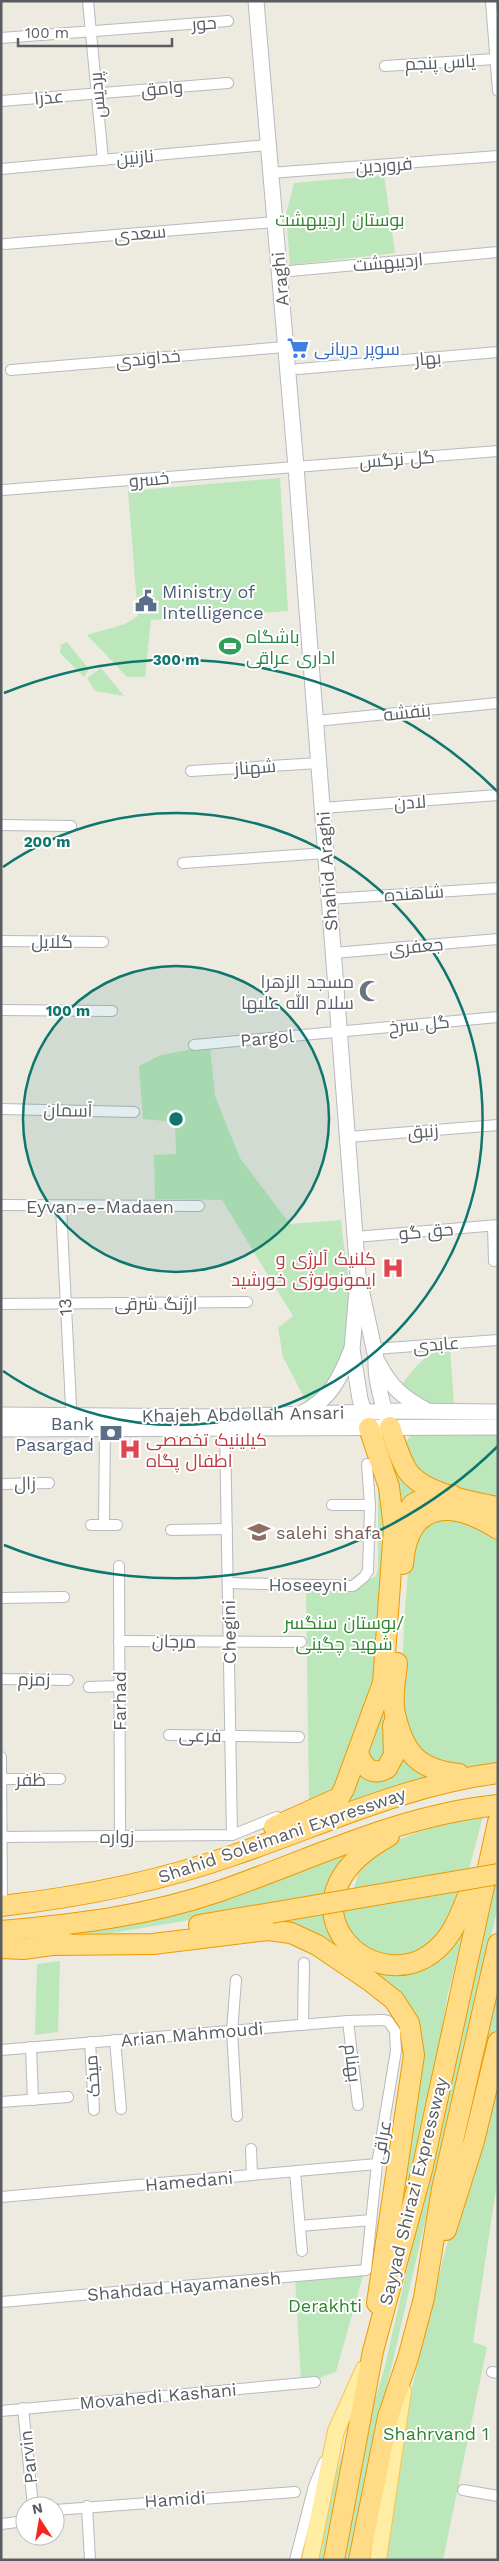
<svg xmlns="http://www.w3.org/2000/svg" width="499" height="2561" font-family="'Work Sans',Cairo,sans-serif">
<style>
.green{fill:#bce7ba}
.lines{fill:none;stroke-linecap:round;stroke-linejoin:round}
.street-casing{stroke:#b6b9be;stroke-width:12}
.secondary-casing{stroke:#b6bac0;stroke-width:17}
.primary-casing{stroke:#fbc34b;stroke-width:18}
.highway-casing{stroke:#ed9a00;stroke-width:22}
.street{stroke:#fff;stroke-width:10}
.secondary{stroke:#fff;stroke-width:15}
.primary{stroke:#ffeda3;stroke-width:16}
.highway{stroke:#ffdb85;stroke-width:20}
.highway-bridge-casing{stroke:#ed9a00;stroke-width:22;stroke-linecap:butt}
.highway-bridge{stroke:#ffdb85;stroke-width:20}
.ring{fill:none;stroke:#0f766e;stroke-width:2.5}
.labels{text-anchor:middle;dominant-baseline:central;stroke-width:4;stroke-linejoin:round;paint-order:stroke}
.street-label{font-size:18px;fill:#595d62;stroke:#fff}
.park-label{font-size:18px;fill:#2e852e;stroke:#fff}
.shop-label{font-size:18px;fill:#366cbe;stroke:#fff;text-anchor:start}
.service-label{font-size:18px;fill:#4e5e75;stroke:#fff;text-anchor:start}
.leisure-label{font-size:18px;fill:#27864d;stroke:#fff;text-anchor:start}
.worship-label{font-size:18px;fill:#5b616d;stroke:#fff;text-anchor:end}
.health-label{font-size:18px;fill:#be3a42;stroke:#fff;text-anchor:end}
.education-label{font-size:18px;fill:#785e54;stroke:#fff;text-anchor:start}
.centre{fill:#0f766e;stroke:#fff;stroke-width:2.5}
.ring-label{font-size:15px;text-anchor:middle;font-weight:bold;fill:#0f766e;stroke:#fff;stroke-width:4;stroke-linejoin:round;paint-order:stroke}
</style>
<rect width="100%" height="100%" fill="#edeae0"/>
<g class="green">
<polygon points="384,175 395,253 290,265 286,214 294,183"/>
<polygon points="280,478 288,611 151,620 145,677 127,677 87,635 125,624 138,616 128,491"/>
<polygon points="67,642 89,669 84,677 60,653 61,645"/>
<polygon points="101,668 124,696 95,691 87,678"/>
<path d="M 210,1046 L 215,1096 L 240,1158 L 290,1224 L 341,1220 C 345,1268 365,1339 334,1381 C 328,1390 315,1397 307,1403 L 283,1357 L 278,1328 L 293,1316 L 222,1200 L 155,1199 L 154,1155 L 176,1154 L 175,1122 L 143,1119 L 139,1066 L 161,1055 Z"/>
<path d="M 450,1348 L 454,1405 L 431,1405 L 399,1388 C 414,1369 425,1351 450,1348 Z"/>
<polygon points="360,1427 386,1495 378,1676 338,1792 309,1807 306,1588 351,1589 376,1576 378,1567 378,1485 357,1428"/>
<polygon points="383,1434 423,1491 398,1513 382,1436"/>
<polygon points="411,1435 498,1435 498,1501 425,1482 402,1447"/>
<path d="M 440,1499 L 498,1510 L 498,1524 C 466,1505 420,1491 402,1536 L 391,1682 L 387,1709 L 390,1754 L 384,1767 L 373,1769 L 365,1762 L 363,1753 L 384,1703 L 389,1680 L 398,1534 L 410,1513 L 425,1503 Z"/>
<polygon points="444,1515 498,1534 496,1764 456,1771 419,1757 401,1713 404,1623 409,1558 421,1524"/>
<polygon points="400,1753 450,1777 342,1806 357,1770"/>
<path d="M 483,1816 L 468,1873 L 353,1893 L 361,1861 C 398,1834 439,1825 483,1816 Z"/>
<polygon points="363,1842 336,1876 323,1898 100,1935 45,1941"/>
<polygon points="498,1883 498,1906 378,2425 351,2560 343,2560 363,2439 384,2370 495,1884"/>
<polygon points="475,1888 447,1997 439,2051 384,2297 400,2168 407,2011 268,1926 287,1919 324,1912 337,1938 418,1966"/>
<polygon points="463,1889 448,1927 416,1957 365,1952 334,1911"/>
<polygon points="60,1961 58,2032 35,2035 37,1964"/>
<path d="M 498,1976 C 498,1993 499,2010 498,2026 C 492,2074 473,2118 456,2162 Z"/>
<polygon points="498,2058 498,2176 473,2342 487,2347 443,2560 383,2560 403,2425 443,2259"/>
<polygon points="364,2272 336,2372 316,2379 301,2380 295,2279"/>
<polygon points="357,2411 326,2560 316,2560 333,2482"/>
</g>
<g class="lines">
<g class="street-casing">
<g id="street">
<polyline points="88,1 103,160"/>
<polyline points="491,1 498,91"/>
<polyline points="1,38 228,21"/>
<polyline points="385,66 495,59"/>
<polyline points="1,101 228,83"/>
<polyline points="1,169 268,145"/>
<polyline points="270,173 498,156"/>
<polyline points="5,244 275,222"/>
<polyline points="279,272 498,252"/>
<polyline points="298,369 498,352"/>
<polyline points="11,370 285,347"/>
<polyline points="3,490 498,451"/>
<polyline points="316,721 498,703"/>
<polyline points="191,771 319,763"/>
<polyline points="322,808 498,795"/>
<polyline points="1,825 71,826"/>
<polyline points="183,863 326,853"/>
<polyline points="329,899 498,888"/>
<polyline points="1,941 103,942"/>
<polyline points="334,953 498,939"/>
<polyline points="1,1010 112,1011"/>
<polyline points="194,1045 498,1017"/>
<polyline points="1,1109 134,1112"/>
<polyline points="348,1137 498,1125"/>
<polyline points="1,1205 199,1206"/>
<polyline points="61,1207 71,1406"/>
<polyline points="493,1226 494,1261"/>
<polyline points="355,1237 498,1225"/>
<polyline points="1,1304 247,1302"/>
<polyline points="374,1349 498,1340"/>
<polyline points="225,1429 232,1835"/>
<polyline points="367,1464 370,1505"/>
<polyline points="1,1484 49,1483"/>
<polyline points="91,1525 117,1525"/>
<polyline points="104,1525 105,1429"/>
<polyline points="171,1530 227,1529"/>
<polyline points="119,1566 120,1836"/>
<polyline points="228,1583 353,1586 364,1577 368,1571 370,1505 332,1505"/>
<polyline points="1,1598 64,1597"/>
<polyline points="119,1641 301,1642"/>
<polyline points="1,1679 68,1680"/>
<polyline points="89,1687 119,1686"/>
<polyline points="169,1735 299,1737"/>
<polyline points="1,1757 2,1905"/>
<polyline points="1,1779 60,1779"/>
<polyline points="1,1837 232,1835 277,1817"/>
<polyline points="236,1980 232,2031 237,2116"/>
<polyline points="348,2021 358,2105"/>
<polyline points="303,2025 304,1963"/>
<polyline points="115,2040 121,2109"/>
<polyline points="90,2042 94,2110"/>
<polyline points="31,2047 33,2100"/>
<polyline points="1,2050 348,2021 383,2020 388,2021 395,2031 396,2051 377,2164 366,2270 1,2302"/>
<polyline points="1,2102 68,2097"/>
<polyline points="251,2149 252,2175"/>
<polyline points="295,2172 302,2251"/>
<polyline points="1,2197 377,2164"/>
<polyline points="300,2226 371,2220"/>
<polyline points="492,2372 498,2373"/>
<polyline points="23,2408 33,2506"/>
<polyline points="1,2411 315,2382"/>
<polyline points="463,2490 498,2496"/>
<polyline points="87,2506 90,2560"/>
<polyline points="55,2510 295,2492"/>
<polyline points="1,2524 25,2521"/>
<polyline points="295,2560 314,2486 324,2462"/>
</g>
</g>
<g class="secondary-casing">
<g id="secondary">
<path d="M 256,1 L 296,467 L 358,1275 L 376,1358 C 375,1382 383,1405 390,1427"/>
<polyline points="357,1291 352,1349 360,1399 367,1421"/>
<path d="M 379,1364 C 390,1387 404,1398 426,1410"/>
<path d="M 302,1413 C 330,1400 340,1378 351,1351"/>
<polyline points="1,1415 220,1417 400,1411 498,1412"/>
<polyline points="1,1429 498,1427"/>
</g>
</g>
<g class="primary-casing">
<g id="primary">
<polyline points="310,2560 336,2431 364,2369"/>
<polyline points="378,2560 403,2391"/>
</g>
</g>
<g class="highway-casing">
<g id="highway">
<path d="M 390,1427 C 395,1442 399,1457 407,1470 C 421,1493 472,1502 498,1507"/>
<polyline points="369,1428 389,1487 394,1528"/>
<path d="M 403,1564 C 408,1501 451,1499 498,1529"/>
<path d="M 397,1663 C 396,1678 391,1699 395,1714 C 404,1754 419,1770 459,1774"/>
<path d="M 358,1753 C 363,1767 372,1777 387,1768 L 394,1755 L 393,1725"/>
<polyline points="274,1827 332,1801 339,1798 344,1789 383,1683 394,1528 413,1504 425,1498 452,1495"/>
<path d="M 389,1836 C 265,1904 377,2006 438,1948 C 458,1930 464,1901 476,1878"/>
<path d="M 1,1906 C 81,1897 158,1882 234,1855 C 322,1825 405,1785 498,1773"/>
<polyline points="199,1925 271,1913"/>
<path d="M 1,1931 C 77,1924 148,1916 220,1891 C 312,1859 399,1815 498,1805"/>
<polyline points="53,1945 153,1944 268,1930 291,1933 317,1945 370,1981 394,2000 409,2023 414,2055 377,2303"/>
<polyline points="1,1948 23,1949 66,1943"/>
<polyline points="446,2230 474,2141 498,2042"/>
<polyline points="334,2560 373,2351 422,2170 498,1822"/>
<polyline points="359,2560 388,2417 408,2358 424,2298 442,2189 498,1944"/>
</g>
</g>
<use href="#street" class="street"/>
<use href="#secondary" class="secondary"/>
<use href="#primary" class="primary"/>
<use href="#highway" class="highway"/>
<g class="highway-bridge-casing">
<polyline id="highway-bridge" points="271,1913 498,1874"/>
</g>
<use href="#highway-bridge" class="highway-bridge"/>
</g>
<circle cx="176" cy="1119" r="153" fill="#0f766e" fill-opacity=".12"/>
<g class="ring">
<circle cx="176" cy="1119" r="153"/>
<path d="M3 867A306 306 0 1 1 3 1371"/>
<path d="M498 1446A459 459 0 0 1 4 1545M4 693A459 459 0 0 1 498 792"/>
</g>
<defs>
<g id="supermarket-bare" transform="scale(1.725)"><path d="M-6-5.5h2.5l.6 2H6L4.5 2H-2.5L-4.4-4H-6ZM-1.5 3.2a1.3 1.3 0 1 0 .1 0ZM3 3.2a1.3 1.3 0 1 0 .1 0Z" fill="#3f7fe0" stroke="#fff" stroke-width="2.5" paint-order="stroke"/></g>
<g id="civic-bare" transform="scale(1.725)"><path d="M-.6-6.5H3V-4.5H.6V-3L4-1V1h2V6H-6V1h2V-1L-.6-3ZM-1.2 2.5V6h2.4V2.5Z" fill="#5c6f8a" stroke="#fff" stroke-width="2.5" paint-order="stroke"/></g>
<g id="stadium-bare" transform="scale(1.725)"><path d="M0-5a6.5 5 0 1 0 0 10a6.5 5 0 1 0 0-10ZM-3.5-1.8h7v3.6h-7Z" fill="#2e9e5b" stroke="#fff" stroke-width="2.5" paint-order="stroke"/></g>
<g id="mosque-bare" transform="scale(1.725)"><path d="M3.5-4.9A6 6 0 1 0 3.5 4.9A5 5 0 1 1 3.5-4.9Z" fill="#6b7280" stroke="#fff" stroke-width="2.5" paint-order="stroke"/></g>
<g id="hospital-bare" transform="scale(1.725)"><path d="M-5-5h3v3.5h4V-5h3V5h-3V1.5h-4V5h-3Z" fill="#e0444e" stroke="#fff" stroke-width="2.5" paint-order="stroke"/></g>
<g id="bank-bare" transform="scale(1.725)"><path d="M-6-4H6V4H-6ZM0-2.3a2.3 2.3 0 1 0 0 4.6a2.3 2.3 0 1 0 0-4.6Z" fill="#5c6f8a" stroke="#fff" stroke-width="2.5" paint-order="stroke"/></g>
<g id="school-bare" transform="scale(1.725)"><path d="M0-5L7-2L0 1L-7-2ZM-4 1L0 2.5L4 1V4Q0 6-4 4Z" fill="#8d6e63" stroke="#fff" stroke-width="2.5" paint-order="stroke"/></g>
</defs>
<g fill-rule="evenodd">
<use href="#supermarket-bare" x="298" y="348"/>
<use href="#civic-bare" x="146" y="601"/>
<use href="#stadium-bare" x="230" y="646"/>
<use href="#mosque-bare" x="370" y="991"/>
<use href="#hospital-bare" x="393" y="1268"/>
<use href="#bank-bare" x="111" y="1433"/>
<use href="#hospital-bare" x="130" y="1449"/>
<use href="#school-bare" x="259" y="1532"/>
</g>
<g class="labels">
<g class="street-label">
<text transform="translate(204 23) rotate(-4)">حور</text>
<text transform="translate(440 62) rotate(-3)">یاس پنجم</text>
<text transform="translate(162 88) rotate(-5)">وامق</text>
<text transform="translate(97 95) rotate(-95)">پردیس</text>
<text transform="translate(49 97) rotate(-5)">عذرا</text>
<text transform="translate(135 157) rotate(-5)">نازنین</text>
<text transform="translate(384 165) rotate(-4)">فروردین</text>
<text transform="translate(140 233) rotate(-5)">سعدی</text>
<text transform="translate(388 262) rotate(-5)">اردیبهشت</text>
<text transform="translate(280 279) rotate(-95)">Araghi</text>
<text transform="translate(148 358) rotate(-5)">خداوندی</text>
<text transform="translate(428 358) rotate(-5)">بهار</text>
<text transform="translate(397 459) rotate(-4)">گل نرگس</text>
<text transform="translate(149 479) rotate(-5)">خسرو</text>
<text transform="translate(407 712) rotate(-6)">بنفشه</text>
<text transform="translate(255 767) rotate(-4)">شهناز</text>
<text transform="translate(410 802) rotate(-4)">لادن</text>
<text transform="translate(327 871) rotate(-94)">Shahid Araghi</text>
<text transform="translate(414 893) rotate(-4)">شاهنده</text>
<text x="52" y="941">گلایل</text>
<text transform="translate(416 946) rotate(-5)">جعفری</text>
<text transform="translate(419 1024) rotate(-5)">گل سرخ</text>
<text transform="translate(267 1038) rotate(-5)">Pargol</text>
<text transform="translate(68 1110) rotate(1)">آسمان</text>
<text transform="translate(423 1131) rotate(-4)">زنبق</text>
<text x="100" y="1206">Eyvan-e-Madaen</text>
<text transform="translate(426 1231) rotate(-5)">حق گو</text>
<text x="156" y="1303">ارژنگ شرقی</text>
<text transform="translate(65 1307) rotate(-93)">13</text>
<text transform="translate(436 1344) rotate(-5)">عابدی</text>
<text transform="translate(243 1414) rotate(-1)">Khajeh Abdollah Ansari</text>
<text transform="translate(25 1483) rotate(-1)">زال</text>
<text x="308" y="1584">Hoseeyni</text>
<text transform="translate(229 1632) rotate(-91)">Chegini</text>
<text transform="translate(174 1641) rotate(1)">مرجان</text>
<text transform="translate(34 1679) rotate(1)">زمزم</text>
<text transform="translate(119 1701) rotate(-90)">Farhad</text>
<text transform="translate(200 1735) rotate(1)">فرعی</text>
<text x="31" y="1779">ظفر</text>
<text transform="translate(282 1835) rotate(-19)">Shahid Soleimani Expressway</text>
<text x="117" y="1836">زواره</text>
<text transform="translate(192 2034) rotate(-5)">Arian Mahmoudi</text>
<text transform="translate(353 2063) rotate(83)">بهنام</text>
<text transform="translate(92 2076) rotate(-94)">میخک</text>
<text transform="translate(381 2142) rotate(-80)">عراقی</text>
<text transform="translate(189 2181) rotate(-5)">Hamedani</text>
<text transform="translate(413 2191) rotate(-76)">Sayyad Shirazi Expressway</text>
<text transform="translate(184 2286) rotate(-5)">Shahdad Hayamanesh</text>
<text transform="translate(158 2396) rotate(-5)">Movahedi Kashani</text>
<text transform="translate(28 2457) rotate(-96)">Parvin</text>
<text transform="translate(175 2499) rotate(-4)">Hamidi</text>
</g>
<g class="park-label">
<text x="340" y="219">بوستان اردیبهشت</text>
<text x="344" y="1622">بوستان سنگسر/<tspan x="344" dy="21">شهید چگینی</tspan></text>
<text x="325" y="2305">Derakhti</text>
<text x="436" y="2433">Shahrvand 1</text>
</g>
<g class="shop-label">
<text x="314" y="348">سوپر دریانی</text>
</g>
<g class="service-label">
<text x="162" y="591">Ministry of<tspan x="162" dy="21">Intelligence</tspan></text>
<text x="94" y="1423" text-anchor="end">Bank<tspan x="94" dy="21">Pasargad</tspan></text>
</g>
<g class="leisure-label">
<text x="246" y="636">باشگاه<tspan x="246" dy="21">اداری عراقی</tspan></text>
</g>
<g class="worship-label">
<text x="354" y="981">مسجد الزهرا<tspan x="354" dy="21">سلام الله علیها</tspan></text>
</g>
<g class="health-label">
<text x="376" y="1258">کلنیک آلرژی و<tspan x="376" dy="21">ایمونولوژی خورشید</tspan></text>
<text x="146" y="1439" text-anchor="start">کیلینیک تخصصی<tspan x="146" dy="21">اطفال پگاه</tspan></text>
</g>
<g class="education-label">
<text x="276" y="1532">salehi shafa</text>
</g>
</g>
<circle cx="176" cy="1119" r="8" class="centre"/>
<g class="ring-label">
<text x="176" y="665">300 m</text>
<text x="47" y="847">200 m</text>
<text x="68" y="1016">100 m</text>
</g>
<rect width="499" height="2561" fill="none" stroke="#595d62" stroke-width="5"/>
<g transform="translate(40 2521) rotate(348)"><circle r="24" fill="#ffffff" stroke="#bdbec0"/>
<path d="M0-4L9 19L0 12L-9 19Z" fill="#f5271e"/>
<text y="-8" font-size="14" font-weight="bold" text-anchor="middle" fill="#595d62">N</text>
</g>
<path d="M18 38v8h154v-8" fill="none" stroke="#595d62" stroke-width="2.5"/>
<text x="25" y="38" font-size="15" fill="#595d62" stroke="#ffffff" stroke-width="4" paint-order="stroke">100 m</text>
</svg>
